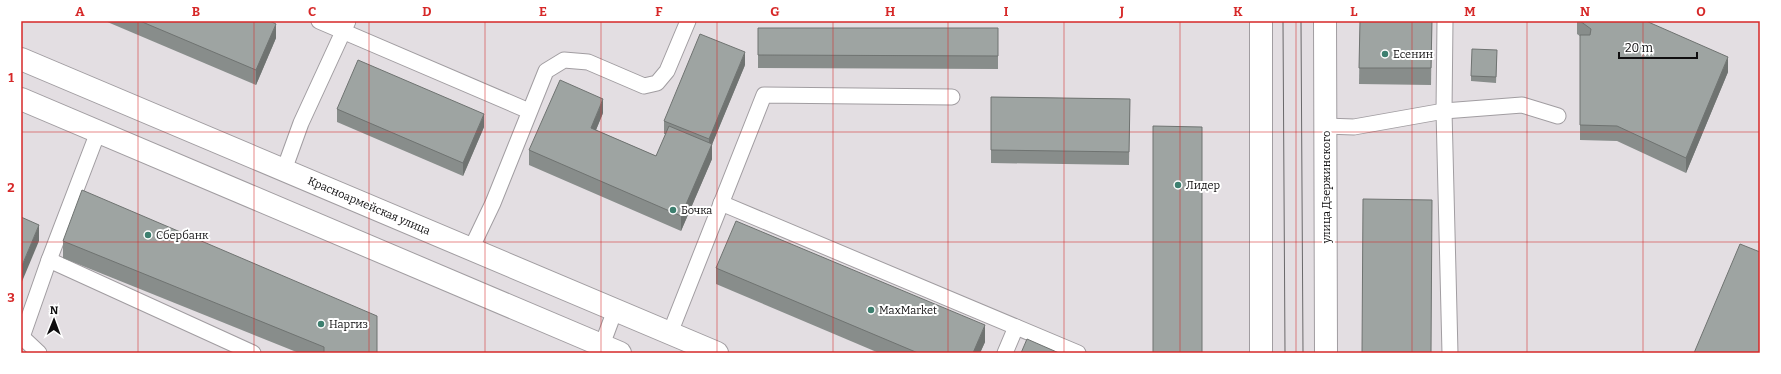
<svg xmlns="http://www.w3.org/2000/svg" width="1781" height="374" font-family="Bitter,serif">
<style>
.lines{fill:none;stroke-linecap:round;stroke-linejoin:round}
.service-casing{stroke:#a19da1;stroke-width:17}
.tertiary-casing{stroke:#a19da1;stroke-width:24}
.secondary-casing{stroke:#a19da1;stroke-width:24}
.service{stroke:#fff;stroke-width:15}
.tertiary{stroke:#fff;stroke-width:22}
.secondary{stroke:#fff;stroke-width:22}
.tram{stroke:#6a686a;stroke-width:1}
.wall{fill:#888d8b}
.shaded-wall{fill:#6f7371}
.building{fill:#9ea4a2;stroke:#6f7371}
.grid{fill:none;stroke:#d62828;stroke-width:1;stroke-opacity:0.55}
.poi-dot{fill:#3d7f6f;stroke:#fff;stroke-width:1.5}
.labels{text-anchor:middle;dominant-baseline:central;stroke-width:4;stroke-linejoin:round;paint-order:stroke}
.poi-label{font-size:11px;fill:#0f0e0f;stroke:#fff;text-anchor:start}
.street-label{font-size:11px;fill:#0f0e0f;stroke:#fff}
.neatline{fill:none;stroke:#d62828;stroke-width:1.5}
.grid-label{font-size:13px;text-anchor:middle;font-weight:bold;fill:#d62828}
</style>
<rect width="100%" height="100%" fill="#e3dee2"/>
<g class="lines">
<g class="service-casing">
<g id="service">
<polyline points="319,21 529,111"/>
<polyline points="1445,21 1444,111 1450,353"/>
<polyline points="1325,126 1354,127 1444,111 1522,105 1558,116"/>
<polyline points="284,170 301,123 348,21"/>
<polyline points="721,203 1078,353"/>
<polyline points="471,249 493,203 546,71 564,60 588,62 644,86 657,83 667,71 688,21"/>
<polyline points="49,260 253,353"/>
<polyline points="670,333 764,95 952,97"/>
<polyline points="22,337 39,353"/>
<polyline points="21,340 49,260 98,132"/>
<polyline points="602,345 615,310"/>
<polyline points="1005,353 1016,327"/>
</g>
</g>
<g class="tertiary-casing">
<g id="tertiary">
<polyline points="1325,21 1326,353"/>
<polyline points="1261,353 1261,21"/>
</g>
</g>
<g class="secondary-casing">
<g id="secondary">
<polyline points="21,59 717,353"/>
<polyline points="21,99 620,353"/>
</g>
</g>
<use href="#service" class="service"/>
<use href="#tertiary" class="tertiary"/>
<use href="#secondary" class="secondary"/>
<g class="tram">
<polyline points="1283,21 1285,353"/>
<polyline points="1301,21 1303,353"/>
</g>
</g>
<g class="wall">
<polygon points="105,21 270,21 276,38 256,85"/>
<polygon points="1360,21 1432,21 1431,85 1359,84"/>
<polygon points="1577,21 1646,21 1728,72 1686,173 1617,141 1580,140 1580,36 1577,34"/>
<polygon points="758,28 998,28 998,69 758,68"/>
<polygon points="1497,55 1496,83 1471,81 1471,76"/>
<polygon points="745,65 712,144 712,159 681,231 529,165 529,150 603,113 596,130 656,156 666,134 664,134 664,121"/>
<polygon points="991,97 1130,99 1129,165 991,163"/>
<polygon points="337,109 484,127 463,176 337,122"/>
<polygon points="63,241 377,353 299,353 63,258"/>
<polygon points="716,268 985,342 980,353 879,353 716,284"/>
</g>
<g class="shaded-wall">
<polygon points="276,24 276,38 256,85 256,70"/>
<polygon points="745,52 745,65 709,152 709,139"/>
<polygon points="1728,57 1728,72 1686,173 1686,158"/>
<polygon points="603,99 603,113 591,142 591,128"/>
<polygon points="484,114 484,127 463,176 463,163"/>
<polygon points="712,144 712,159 681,231 681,216"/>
<polygon points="39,225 39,241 21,284 21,268"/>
<polygon points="985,325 985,342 980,353 973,353"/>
</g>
<g class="building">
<polygon points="140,21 270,21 276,24 256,70"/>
<polygon points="1360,21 1432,21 1431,68 1359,68"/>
<polygon points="1580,21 1646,21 1728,57 1686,158 1617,126 1580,125 1580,35 1590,35 1591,29"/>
<polygon points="758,28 998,28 998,56 758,55"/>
<polygon points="700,34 745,52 709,139 664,121"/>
<polygon points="1472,49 1497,50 1496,77 1471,76"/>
<polygon points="358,60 484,114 463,163 337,109"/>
<polygon points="560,80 603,99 591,128 656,156 669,126 712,144 681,216 529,150"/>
<polygon points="991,97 1130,99 1129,152 991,150"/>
<polygon points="1153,126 1202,127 1202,353 1153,353"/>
<polygon points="82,190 377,316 377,353 324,353 324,347 63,241"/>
<polygon points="1363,199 1432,200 1431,353 1362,353"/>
<polygon points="21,217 39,225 21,268"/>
<polygon points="736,221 985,325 973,353 918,353 716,268"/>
<polygon points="1740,244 1760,252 1760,351 1759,353 1694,353"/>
<polygon points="1027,339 1059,353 1021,353"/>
</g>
<path class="grid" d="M 138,21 L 138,353M 254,21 L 254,353M 369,21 L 369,353M 485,21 L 485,353M 601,21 L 601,353M 717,21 L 717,353M 833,21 L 833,353M 948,21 L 948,353M 1064,21 L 1064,353M 1180,21 L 1180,353M 1296,21 L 1296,353M 1412,21 L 1412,353M 1527,21 L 1527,353M 1643,21 L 1643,353M 21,132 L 1760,132M 21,242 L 1760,242"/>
<g class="poi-dot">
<circle cx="1385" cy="54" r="4"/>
<circle cx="1178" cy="185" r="4"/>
<circle cx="673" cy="210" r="4"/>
<circle cx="148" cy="235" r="4"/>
<circle cx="871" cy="310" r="4"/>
<circle cx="321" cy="324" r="4"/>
</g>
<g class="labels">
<g class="poi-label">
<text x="1393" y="54">Есенин</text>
<text x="1186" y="185">Лидер</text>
<text x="681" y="210">Бочка</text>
<text x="156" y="235">Сбербанк</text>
<text x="879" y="310">MaxMarket</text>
<text x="329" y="324">Наргиз</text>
</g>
<g class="street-label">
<text transform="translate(1326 187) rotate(-90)">улица Дзержинского</text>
<text transform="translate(369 206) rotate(23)">Красноармейская улица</text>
</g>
</g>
<rect width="1781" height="374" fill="none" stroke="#ffffff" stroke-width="44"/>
<g transform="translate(54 320) rotate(1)" stroke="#ffffff" stroke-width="3" paint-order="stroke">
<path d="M0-3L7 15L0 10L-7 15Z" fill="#0f0e0f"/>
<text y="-6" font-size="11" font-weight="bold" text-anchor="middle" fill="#0f0e0f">N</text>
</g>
<path d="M1619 52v6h78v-6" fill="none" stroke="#0f0e0f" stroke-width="2"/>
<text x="1625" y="52" font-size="12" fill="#0f0e0f" stroke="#ffffff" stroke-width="3" paint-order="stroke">20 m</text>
<rect x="22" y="22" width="1737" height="330" class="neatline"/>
<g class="grid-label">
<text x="80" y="16">A</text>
<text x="196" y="16">B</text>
<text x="312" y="16">C</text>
<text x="427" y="16">D</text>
<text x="543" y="16">E</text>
<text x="659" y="16">F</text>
<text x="775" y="16">G</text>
<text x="890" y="16">H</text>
<text x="1006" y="16">I</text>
<text x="1122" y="16">J</text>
<text x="1238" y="16">K</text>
<text x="1354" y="16">L</text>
<text x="1470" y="16">M</text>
<text x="1585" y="16">N</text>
<text x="1701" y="16">O</text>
<text x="11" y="82">1</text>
<text x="11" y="192">2</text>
<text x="11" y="302">3</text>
</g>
</svg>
